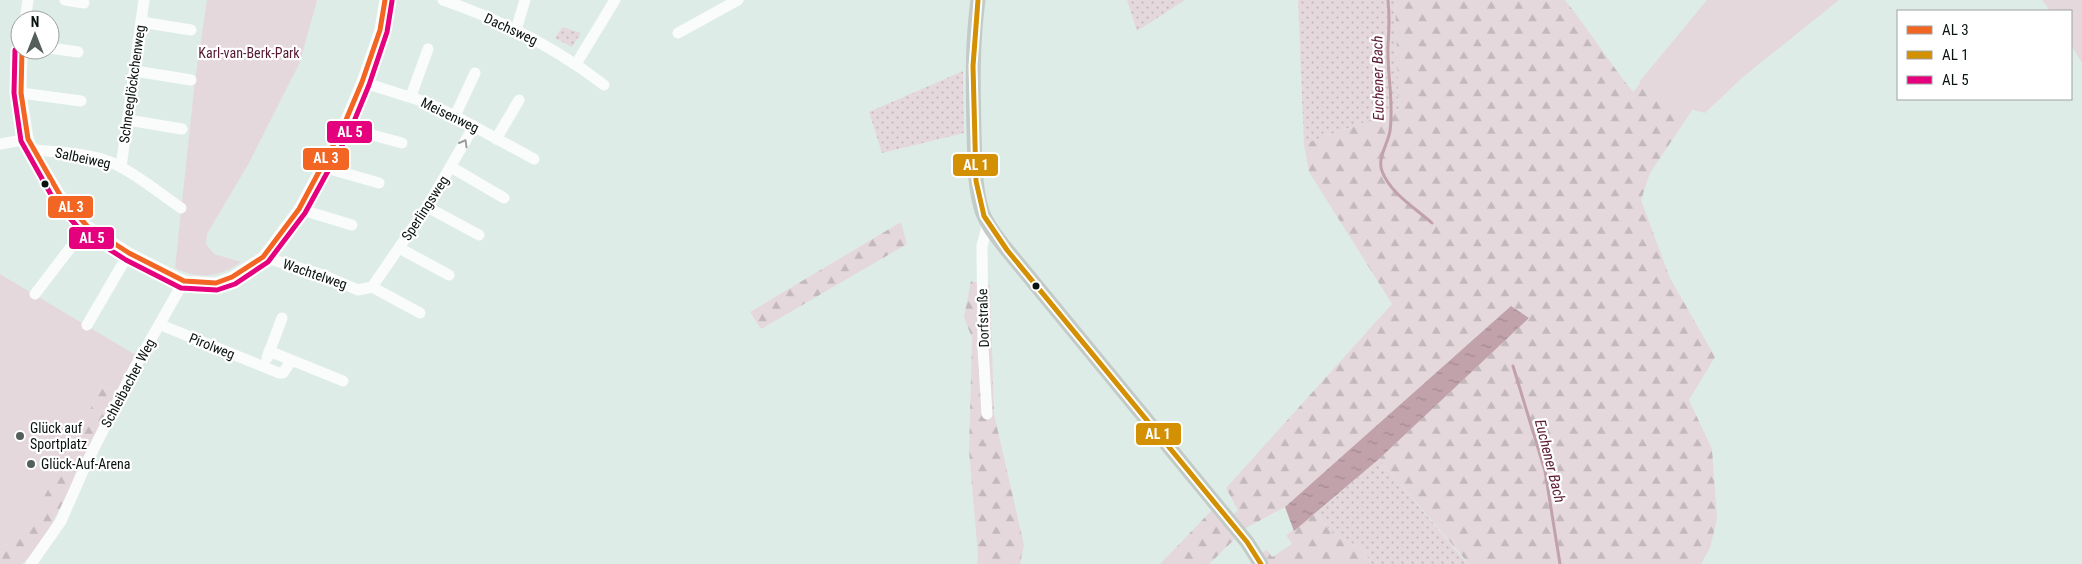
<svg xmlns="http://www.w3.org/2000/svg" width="2082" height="564" font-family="'Roboto Condensed',sans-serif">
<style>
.grass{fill:url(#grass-dots)}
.forest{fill:url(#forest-firs)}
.green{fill:#e5d8dc}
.water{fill:url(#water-ripples)}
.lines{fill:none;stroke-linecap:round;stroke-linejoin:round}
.stream{stroke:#c1a1aa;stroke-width:3}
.minor{stroke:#fafcfc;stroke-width:11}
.major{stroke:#c2cbc8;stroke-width:15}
.bus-1-casing{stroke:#fff;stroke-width:9}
.bus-2-casing{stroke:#fff;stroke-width:9}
.bus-3-casing{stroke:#fff;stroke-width:9}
.bus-1{stroke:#f26522;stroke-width:5}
.bus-2{stroke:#d39002;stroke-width:5}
.bus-3{stroke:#e5007d;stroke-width:5}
.oneway{stroke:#9a9f9e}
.bus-dot{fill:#0a1310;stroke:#fff;stroke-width:2}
.poi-dot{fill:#545f5c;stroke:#fff;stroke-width:2}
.labels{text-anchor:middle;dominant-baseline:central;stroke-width:4.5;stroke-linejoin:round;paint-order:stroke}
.street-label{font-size:14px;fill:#0a1310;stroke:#fff}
.park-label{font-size:14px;fill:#561731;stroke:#fff}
.poi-label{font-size:14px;fill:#0a1310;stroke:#fff;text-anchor:start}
.water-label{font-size:15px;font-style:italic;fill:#5d1d36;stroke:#fff}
.line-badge{stroke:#fff;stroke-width:2}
.badge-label{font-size:14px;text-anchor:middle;font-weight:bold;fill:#fff}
</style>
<defs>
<pattern id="grass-dots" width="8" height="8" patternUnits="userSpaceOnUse" patternTransform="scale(1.25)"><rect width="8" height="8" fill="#e5d8dc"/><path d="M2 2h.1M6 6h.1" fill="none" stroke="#c3b8bc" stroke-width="1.8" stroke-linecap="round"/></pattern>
<pattern id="forest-firs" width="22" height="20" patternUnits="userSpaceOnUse" patternTransform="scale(1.25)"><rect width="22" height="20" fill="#e5d8dc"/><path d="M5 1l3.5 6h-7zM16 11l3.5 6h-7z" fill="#c3b8bc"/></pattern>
<pattern id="water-ripples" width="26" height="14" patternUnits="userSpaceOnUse" patternTransform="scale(1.25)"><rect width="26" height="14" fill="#c1a1aa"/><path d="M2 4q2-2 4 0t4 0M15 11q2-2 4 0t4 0" fill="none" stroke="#a48a91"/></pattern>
</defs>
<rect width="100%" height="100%" fill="#deece8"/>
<g class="grass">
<polygon points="1127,0 1185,0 1137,31"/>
<polygon points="1298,0 1395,0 1399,110 1304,144"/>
<polygon points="562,27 581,33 572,47 555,38"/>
<polygon points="963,71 964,133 882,153 869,112"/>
<polygon points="1379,459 1465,561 1469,564 1371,564 1363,549 1333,534 1316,513"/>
</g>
<g class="forest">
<path d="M 1395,0 L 1565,0 C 1589,30 1609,62 1633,92 L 1707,0 L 1699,100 L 1650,173 L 1641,200 L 1670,278 L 1715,357 L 1689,400 L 1712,449 L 1717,519 L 1710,548 L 1701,564 L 1469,564 L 1379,459 L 1529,318 L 1511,306 L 1285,507 L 1244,529 L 1233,515 L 1238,510 L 1226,488 L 1392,304 L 1309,172 L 1304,144 L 1399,110 Z"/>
<polygon points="901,222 907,244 761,329 750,312"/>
<polygon points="971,281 990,285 994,414 1024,545 1020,564 977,564 978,555 969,451 972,338 964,317"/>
<polygon points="102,386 119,392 41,545 22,564 0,564 0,548 24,535"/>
<polygon points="1212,510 1238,536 1209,564 1160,564"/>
<polygon points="1316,513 1333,534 1363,549 1371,564 1251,564 1252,557 1267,550 1272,557 1292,544 1286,535"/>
</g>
<g class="green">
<path d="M 207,0 L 317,0 L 300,62 L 249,163 L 207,234 L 206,244 L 214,254 L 241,262 C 221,277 197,280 175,268 L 195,80 Z"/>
<polygon points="1707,0 1839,0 1743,77 1705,113 1690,109 1668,109 1659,102 1645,84 1639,82"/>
<polygon points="2042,0 2082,0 2082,63 2071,45 2071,11 2050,11"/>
<polygon points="0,274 139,357 119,392 102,386 24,535 0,548"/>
</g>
<polygon class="water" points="1511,306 1529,318 1379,459 1294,531 1285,507"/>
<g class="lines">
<g class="stream">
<path d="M 1388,0 C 1390,19 1389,28 1388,46 C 1387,74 1394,102 1390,131 C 1388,144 1377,158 1382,171 C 1390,193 1415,208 1432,223"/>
<polyline points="1513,366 1545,471 1560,564"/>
</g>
<g class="minor">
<polyline points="65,0 84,3"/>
<path d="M 443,0 C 501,20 555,47 604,85"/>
<polyline points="25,20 28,0"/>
<polyline points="141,22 191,30"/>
<polyline points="516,30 525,0"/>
<polyline points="678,33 738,0"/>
<polyline points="50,48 78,52"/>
<polyline points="22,50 21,93 28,139 33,150 60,195 87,226 129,253 184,281 216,283 232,277 263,257 299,209 343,127 362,82 380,30 385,0"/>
<polyline points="576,64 615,0"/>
<polyline points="135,71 191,80"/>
<polyline points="362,82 425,102 455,116 534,159"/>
<polyline points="21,93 81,101"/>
<polyline points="411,96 428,49"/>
<polyline points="455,116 475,73"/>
<polyline points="128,120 182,129"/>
<polyline points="343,127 402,143"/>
<polyline points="496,139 519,100"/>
<polyline points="0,144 28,139"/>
<path d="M 33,150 C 59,152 89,153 113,163 C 137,174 159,193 181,208"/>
<polyline points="121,167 144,0"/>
<polyline points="323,167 379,183"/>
<polyline points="451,167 504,198"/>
<polyline points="427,207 479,235"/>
<polyline points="299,209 352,225"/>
<polyline points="399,248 449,275"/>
<polyline points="263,257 323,275 358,290 372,287 420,313"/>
<polyline points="372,287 427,207 474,126"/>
<polyline points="35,294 87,226"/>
<polyline points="87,325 129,253"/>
<polyline points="161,325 279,373 283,373 291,361"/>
<polyline points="269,351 343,381"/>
<polyline points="267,358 282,318"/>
<polyline points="987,414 983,348 982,246 988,223"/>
<polyline points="31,564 61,521 87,462 134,369 184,281"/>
</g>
<path class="major" d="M 978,0 C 972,44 973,87 974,131 C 975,158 974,185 982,211 C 987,226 998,238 1007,250 L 1247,542 L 1261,564"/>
<g class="bus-1-casing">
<polyline id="bus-1" points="22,50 21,93 28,139 60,195 87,226 129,253 184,281 216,283 232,277 263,257 299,209 343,127 362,82 380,30 385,0"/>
</g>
<g class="bus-2-casing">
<polyline id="bus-2" points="978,0 973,66 976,181 984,216 1007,250 1247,542 1261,564"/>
</g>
<g class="bus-3-casing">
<polyline id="bus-3" points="15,50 14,93 21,141 54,200 82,232 126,260 181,288 217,290 235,284 268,262 305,213 350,131 369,85 387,32 392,1"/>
</g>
<use href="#bus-1" class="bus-1"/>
<use href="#bus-2" class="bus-2"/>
<use href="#bus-3" class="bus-3"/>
</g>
<defs><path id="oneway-chevron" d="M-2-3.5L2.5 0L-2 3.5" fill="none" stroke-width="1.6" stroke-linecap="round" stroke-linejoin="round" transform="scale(1.25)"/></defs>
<use class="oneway" href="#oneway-chevron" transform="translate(464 143) rotate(-60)"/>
<g class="bus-dot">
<circle cx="45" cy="184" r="4.5"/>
<circle cx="1036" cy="286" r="4.5"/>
</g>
<g class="poi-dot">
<circle cx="20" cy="436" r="5"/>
<circle cx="31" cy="464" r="5"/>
</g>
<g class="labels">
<g class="street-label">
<text transform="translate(511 29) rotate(25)">Dachsweg</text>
<text transform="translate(132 84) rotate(-82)">Schneeglöckchenweg</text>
<text transform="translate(450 115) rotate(26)">Meisenweg</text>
<text transform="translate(83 158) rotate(12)">Salbeiweg</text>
<text transform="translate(425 208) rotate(-57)">Sperlingsweg</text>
<text transform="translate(315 274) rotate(19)">Wachtelweg</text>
<text transform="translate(983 318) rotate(-92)">Dorfstraße</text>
<text transform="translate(212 346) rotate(22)">Pirolweg</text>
<text transform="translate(128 383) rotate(-62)">Schleibacher Weg</text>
</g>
<g class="park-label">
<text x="249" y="53">Karl-van-Berk-Park</text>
</g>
<g class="poi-label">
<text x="30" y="428">Glück auf<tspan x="30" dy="16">Sportplatz</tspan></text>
<text x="41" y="464">Glück-Auf-Arena</text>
</g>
<g class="water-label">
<text transform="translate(1378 78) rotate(-91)">Euchener Bach</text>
<text transform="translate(1550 461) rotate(76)">Euchener Bach</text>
</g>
</g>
<g class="line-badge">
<rect x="326" y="120" width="47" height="24" rx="5" fill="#e5007d"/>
<rect x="302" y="147" width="48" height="24" rx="5" fill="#f26522"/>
<rect x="952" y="153" width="47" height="24" rx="5" fill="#d39002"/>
<rect x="47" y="195" width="47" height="24" rx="5" fill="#f26522"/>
<rect x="68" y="226" width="47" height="24" rx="5" fill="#e5007d"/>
<rect x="1135" y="422" width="47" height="24" rx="5" fill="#d39002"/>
</g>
<g class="badge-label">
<text x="350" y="137">AL 5</text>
<text x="326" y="163">AL 3</text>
<text x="976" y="170">AL 1</text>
<text x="71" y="212">AL 3</text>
<text x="92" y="243">AL 5</text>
<text x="1158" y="439">AL 1</text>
</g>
<rect x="1897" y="10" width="175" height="90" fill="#ffffff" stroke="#9da19f"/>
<rect x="1907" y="26" width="25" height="8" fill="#f26522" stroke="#9da19f"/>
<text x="1942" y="35" font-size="15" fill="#0a1310">AL 3</text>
<rect x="1907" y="51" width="25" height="8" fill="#d39002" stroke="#9da19f"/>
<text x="1942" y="60" font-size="15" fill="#0a1310">AL 1</text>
<rect x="1907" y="76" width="25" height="8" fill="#e5007d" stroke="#9da19f"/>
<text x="1942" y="85" font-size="15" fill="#0a1310">AL 5</text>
<g transform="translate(35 35)"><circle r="24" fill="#ffffff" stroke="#9da19f"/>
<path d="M0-4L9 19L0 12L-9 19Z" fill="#545f5c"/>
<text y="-8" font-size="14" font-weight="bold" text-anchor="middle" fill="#0a1310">N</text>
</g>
</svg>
